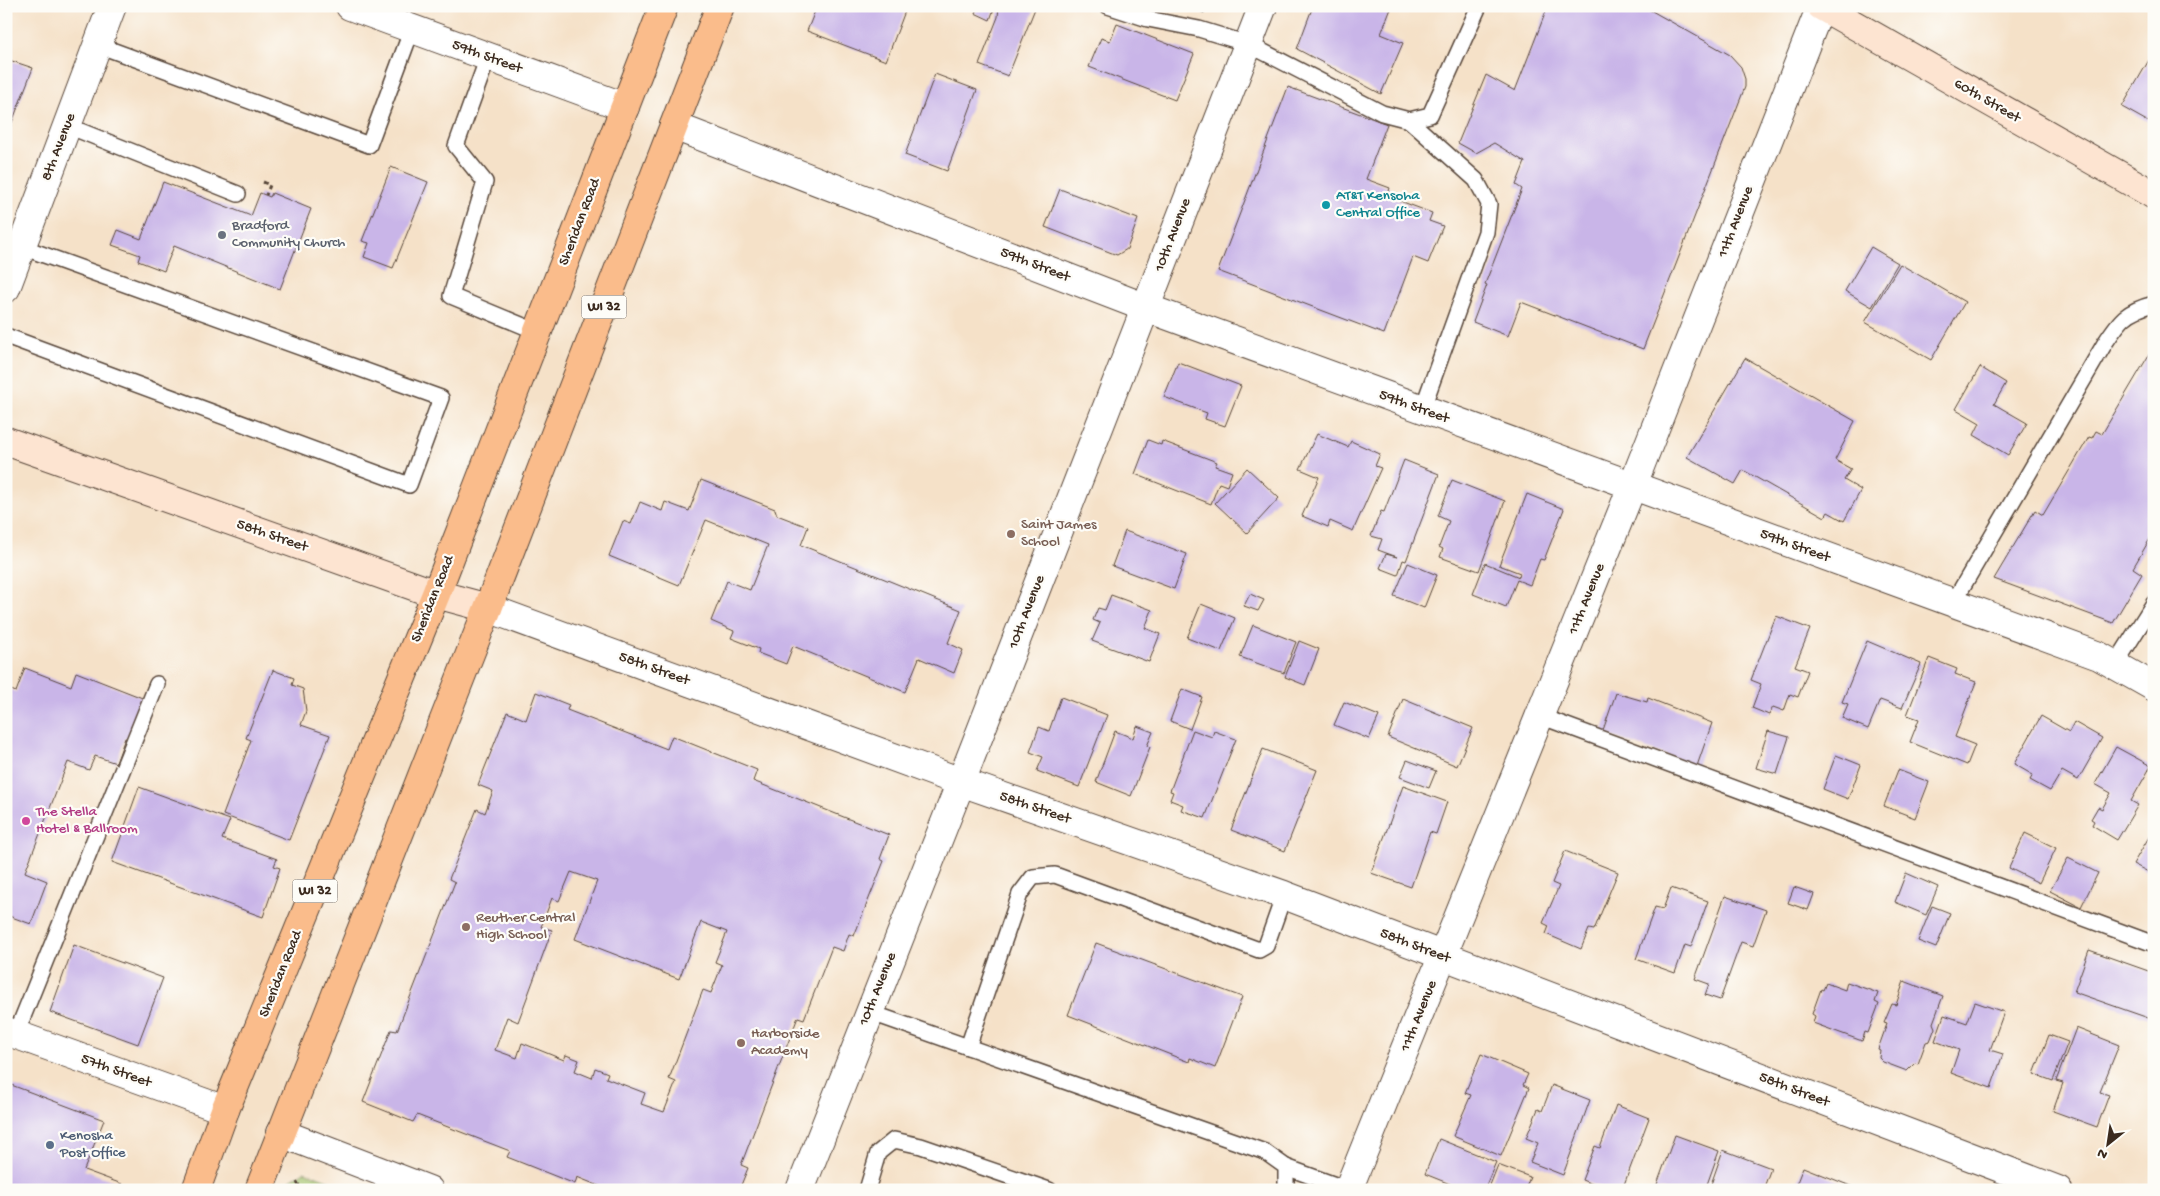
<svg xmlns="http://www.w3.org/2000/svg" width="2160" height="1196" font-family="'Gochi Hand',sans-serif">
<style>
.green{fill:#a1c169;stroke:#6e7644}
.building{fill:#c9b5e8;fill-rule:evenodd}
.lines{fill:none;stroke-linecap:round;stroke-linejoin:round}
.lane-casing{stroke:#574538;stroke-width:18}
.street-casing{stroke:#574538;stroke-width:30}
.secondary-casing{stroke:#574538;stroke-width:30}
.primary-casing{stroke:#574538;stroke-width:30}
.path{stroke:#574538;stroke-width:3;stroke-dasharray:4 4;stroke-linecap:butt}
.lane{stroke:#fff;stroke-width:15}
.street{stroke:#fff;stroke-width:28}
.secondary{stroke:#fde4d1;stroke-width:28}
.primary{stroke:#fabc8b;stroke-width:28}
.culture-dot{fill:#0f9aa8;stroke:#fdfcf7;stroke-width:2}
.worship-dot{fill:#6b7280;stroke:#fdfcf7;stroke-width:2}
.education-dot{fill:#8d6e63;stroke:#fdfcf7;stroke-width:2}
.hotel-dot{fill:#d1479c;stroke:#fdfcf7;stroke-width:2}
.service-dot{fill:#5c6f8a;stroke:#fdfcf7;stroke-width:2}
.labels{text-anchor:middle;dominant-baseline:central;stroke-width:4.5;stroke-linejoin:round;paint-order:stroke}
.shield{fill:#fdfcf7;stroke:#75695f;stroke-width:1}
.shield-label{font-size:14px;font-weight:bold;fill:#3b2a1e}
.street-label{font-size:15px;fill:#3b2a1e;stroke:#fdfcf7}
.culture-label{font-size:15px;fill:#0d838f;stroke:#fdfcf7;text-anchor:start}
.worship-label{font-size:15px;fill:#5b616d;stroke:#fdfcf7;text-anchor:start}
.education-label{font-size:15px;fill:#785e54;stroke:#fdfcf7;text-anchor:start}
.hotel-label{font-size:15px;fill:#b23c85;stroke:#fdfcf7;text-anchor:start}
.service-label{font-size:15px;fill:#4e5e75;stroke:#fdfcf7;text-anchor:start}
</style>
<rect width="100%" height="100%" fill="#fdfcf7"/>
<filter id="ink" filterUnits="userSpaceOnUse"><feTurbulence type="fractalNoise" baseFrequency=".02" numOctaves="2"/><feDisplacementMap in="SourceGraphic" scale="10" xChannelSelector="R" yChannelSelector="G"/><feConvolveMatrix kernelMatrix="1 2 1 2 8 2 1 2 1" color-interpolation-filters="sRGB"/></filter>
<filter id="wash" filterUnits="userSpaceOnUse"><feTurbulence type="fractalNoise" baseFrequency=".0096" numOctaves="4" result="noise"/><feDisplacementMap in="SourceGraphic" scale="20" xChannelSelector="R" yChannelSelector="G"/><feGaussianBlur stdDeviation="1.12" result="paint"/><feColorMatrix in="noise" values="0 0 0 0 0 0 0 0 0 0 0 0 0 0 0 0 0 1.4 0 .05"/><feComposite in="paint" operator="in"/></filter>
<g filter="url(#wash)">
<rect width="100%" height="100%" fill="#f5e1c8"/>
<polygon class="green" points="304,1171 354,1190 275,1190"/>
<g id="blocks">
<g class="building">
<polygon points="817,6 907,6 886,61 807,31"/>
<polygon points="978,6 995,6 990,20 975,13"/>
<polygon points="999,6 1036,6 1008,76 979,65 998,17"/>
<polygon points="1188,6 1207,6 1204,13"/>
<polygon points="1313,6 1392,6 1381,34 1403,43 1381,94 1297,49"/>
<polygon points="1548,6 1643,6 1730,55 1741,67 1745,79 1745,87 1643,349 1521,302 1508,336 1473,322 1487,285 1485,284 1522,189 1516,185 1525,162 1494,143 1476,153 1458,143 1486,75 1515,91"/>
<polygon points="1117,24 1194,54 1175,100 1089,67 1101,38 1110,41"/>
<polygon points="6,59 33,68 6,138"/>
<polygon points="2149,60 2154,63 2154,125 2122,107"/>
<polygon points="935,74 977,90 947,171 905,155"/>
<polygon points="1288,87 1387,124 1366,179 1390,188 1387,196 1432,213 1429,221 1443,226 1428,263 1413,257 1384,334 1218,271"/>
<polygon points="391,167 428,182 393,268 364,257 369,243 362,241"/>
<polygon points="163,182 251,216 260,193 270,197 272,193 311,209 280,289 174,246 164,271 138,261 140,255 112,245 118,230 141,239"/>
<polygon points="1060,189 1138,219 1127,249 1117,255 1045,227"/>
<polygon points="1871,247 1898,263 1872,307 1845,291"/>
<polygon points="1900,264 1965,302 1931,360 1865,322"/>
<polygon points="2153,348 2154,532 2133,568 2142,574 2113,623 1994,579 2035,510 2043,515 2089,437 2092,438 2096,431 2102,434"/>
<polygon points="1745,358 1855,421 1835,460 1851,469 1844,480 1861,490 1844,521 1828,512 1825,517 1743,470 1735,484 1687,457"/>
<polygon points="1178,362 1241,386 1225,426 1205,419 1207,413 1164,397"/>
<polygon points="1980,367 2006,383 1994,404 2027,423 2008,455 1974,435 1980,423 1956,409"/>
<polygon points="1317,434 1348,447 1351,441 1380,454 1375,466 1381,468 1353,531 1330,521 1328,527 1302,516 1319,477 1300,469"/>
<polygon points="1148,440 1161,445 1162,441 1217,462 1215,466 1232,472 1227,486 1219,483 1211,504 1135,474"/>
<polygon points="1404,460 1439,474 1406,561 1403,560 1398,575 1380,568 1386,554 1397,557 1378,550 1382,539 1371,536 1381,511 1384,512"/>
<polygon points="1247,468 1279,498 1247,533 1215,503"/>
<polygon points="701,480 775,509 777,515 808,527 801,545 961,610 948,643 963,650 954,673 919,658 905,692 793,646 786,664 758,653 759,649 731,638 734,631 711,621 727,581 750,590 768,545 706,520 679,585 609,556 623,521 631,524 640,502 662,511 665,502 689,511"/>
<polygon points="1452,480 1505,501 1479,571 1440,557 1443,549 1439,547 1449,521 1438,516"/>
<polygon points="1527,494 1564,509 1544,560 1540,559 1530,585 1517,580 1506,607 1473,594 1485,563 1519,577 1520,573 1499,565"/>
<polygon points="1125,531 1187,554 1174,589 1112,566"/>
<polygon points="1408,563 1437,575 1424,608 1394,596"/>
<polygon points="1250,594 1264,600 1258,611 1244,606"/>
<polygon points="1111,595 1152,610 1145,628 1160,634 1149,662 1092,641 1100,623 1093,620 1098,608 1105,610"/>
<polygon points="1201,604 1235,618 1221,651 1187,638"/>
<polygon points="1776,616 1810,629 1795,666 1808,671 1798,697 1790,694 1784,711 1773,707 1769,715 1752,708 1761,684 1751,680"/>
<polygon points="1253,625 1296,642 1284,673 1240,657"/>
<polygon points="1299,641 1319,649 1305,685 1285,677"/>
<polygon points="1867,641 1921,664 1902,708 1880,700 1868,729 1842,718 1848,704 1842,702"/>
<polygon points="1929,658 1957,669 1955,674 1976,682 1955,737 1975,745 1967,765 1910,742 1919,719 1907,715"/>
<polygon points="25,668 71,686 76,672 145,699 129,739 125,738 116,763 95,756 89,770 68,762 25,872 47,881 31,924 6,915 6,688 16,692"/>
<polygon points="273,670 294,678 292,685 303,689 306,711 301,725 330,735 289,840 223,815 251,740 246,738"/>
<polygon points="1182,689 1202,697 1190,729 1170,721"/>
<path d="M 536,692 L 569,705 L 567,710 L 667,749 L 672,736 L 757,770 L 753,781 L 889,835 L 880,859 L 884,861 L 854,936 L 849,934 L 843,951 L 832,947 L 804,1019 L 798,1017 L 741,1165 L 748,1168 L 739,1190 L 609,1190 L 577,1177 L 575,1184 L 507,1157 L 510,1151 L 417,1115 L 413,1122 L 363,1102 L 391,1030 L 397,1031 L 455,882 L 449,879 L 477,809 L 485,813 L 493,791 L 478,785 L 507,712 L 526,720 ZM 571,872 L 597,881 L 575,939 L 679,979 L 701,922 L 727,932 L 715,962 L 722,965 L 711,993 L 703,990 L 669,1079 L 676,1082 L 664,1112 L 641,1104 L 645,1093 L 606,1078 L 608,1073 L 595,1068 L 592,1078 L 575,1071 L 579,1060 L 566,1055 L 564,1060 L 522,1043 L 517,1058 L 495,1050 L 507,1017 L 518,1022 L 552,930 L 541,927 L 552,898 L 559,901 Z"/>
<polygon points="1616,693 1647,702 1648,698 1712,723 1697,766 1602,733"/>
<polygon points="1061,697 1107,715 1079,787 1037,771 1043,757 1030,752 1039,727 1049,731"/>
<polygon points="1403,699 1473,728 1457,766 1388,737"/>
<polygon points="1344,702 1379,716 1369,739 1334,725"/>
<polygon points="2041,716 2069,732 2074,722 2102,738 2078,780 2062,771 2050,791 2030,780 2033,775 2014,764"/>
<polygon points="1137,726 1153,732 1147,746 1150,747 1131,796 1096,782 1115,731 1133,738"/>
<polygon points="1193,730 1212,737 1214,731 1236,739 1205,818 1181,810 1183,805 1170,800 1173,792 1170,791"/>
<polygon points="1768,731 1789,737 1777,774 1756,768"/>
<polygon points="2116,747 2151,766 2131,801 2138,805 2117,840 2092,825 2094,821 2091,819 2098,807 2102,809 2111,793 2095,784"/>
<polygon points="1263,749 1317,770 1285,851 1231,830"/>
<polygon points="1836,755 1861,765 1848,799 1823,789"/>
<polygon points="1407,760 1436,771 1429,788 1400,777"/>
<polygon points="1898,770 1929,782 1915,818 1884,806"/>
<polygon points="1403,786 1447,802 1436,834 1430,832 1411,887 1371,873"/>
<polygon points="139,787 230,820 222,839 277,859 274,866 280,868 263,917 112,862"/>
<polygon points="2152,832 2154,833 2154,875 2133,864"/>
<polygon points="2025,833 2056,848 2039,883 2009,868"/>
<polygon points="1565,851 1618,872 1594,930 1589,929 1581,949 1546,934 1549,926 1543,923 1559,886 1552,883"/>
<polygon points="2068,858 2098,873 2081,907 2050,891"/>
<polygon points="1906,873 1938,887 1926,915 1895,902"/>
<polygon points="1794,887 1814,894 1808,910 1788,903"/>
<polygon points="1671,888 1708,901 1691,947 1685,945 1675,973 1636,959 1655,907 1663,909"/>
<polygon points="1725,896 1766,910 1753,946 1741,942 1720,1000 1705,995 1709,984 1695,979"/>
<polygon points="1932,906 1950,913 1936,948 1918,941"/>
<polygon points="1096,943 1242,997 1215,1068 1190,1058 1189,1062 1068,1015"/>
<polygon points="74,945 163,978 138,1044 50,1012"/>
<polygon points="2089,950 2154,973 2154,1020 2074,992"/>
<polygon points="1904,981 1943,996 1933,1023 1935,1028 1930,1041 1926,1042 1918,1064 1915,1063 1907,1071 1883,1062 1879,1058 1880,1050 1878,1049 1887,1024 1884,1023 1892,1004 1896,1005"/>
<polygon points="1847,982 1878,993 1875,1002 1879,1004 1868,1033 1865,1032 1862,1041 1813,1023 1815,1016 1812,1014 1821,989 1823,990 1826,983 1845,990"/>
<polygon points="1975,1002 2004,1012 1990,1050 2003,1054 1991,1088 1951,1073 1959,1050 1935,1041 1944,1015 1967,1023"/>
<polygon points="2076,1028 2119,1045 2100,1092 2109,1095 2097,1127 2053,1111 2063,1083 2056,1081"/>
<polygon points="2049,1035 2068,1042 2053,1081 2034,1074"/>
<polygon points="1481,1054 1528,1074 1523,1085 1529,1088 1501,1156 1453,1136 1471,1095 1465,1093"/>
<polygon points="6,1083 104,1120 84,1170 122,1184 119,1190 6,1190"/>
<polygon points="1552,1085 1590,1100 1563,1175 1530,1162 1538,1143 1526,1138 1538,1109 1542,1111"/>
<polygon points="1616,1105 1649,1118 1622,1190 1607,1190 1582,1180 1595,1146 1600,1148"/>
<polygon points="1675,1135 1719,1151 1705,1190 1655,1190"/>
<polygon points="1439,1139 1496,1162 1484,1190 1465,1190 1425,1174"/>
<polygon points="1723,1150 1771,1168 1763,1190 1709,1190"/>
<polygon points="1498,1165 1530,1177 1525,1190 1488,1190"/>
<polygon points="1803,1167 1853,1187 1852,1190 1794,1190"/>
</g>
</g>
</g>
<g filter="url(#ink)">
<use href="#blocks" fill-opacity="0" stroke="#574538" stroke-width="1"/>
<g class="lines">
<g class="lane-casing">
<g id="lane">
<polyline points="1108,6 1148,19 1199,29 1248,44 1382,113 1409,120 1430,115 1479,6"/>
<polyline points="98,45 369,145 412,29"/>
<polyline points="488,57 456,146 485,182 451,296 538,332"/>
<polyline points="1409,120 1476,180 1489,204 1486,232 1422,410"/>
<polyline points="68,126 238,194"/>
<polyline points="6,336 409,485 441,398 22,247"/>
<path d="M 1953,603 L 2105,343 C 2120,320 2126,311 2154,304"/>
<polyline points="2115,665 2154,603"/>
<polyline points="1540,716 2154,944"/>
<polyline points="869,1012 1265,1152 1286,1167 1286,1190"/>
<polyline points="16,1034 157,684"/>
<polyline points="968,1047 1020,894 1033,877 1055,875 1259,950 1266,946 1284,895"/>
<polyline points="1286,1167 1349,1190"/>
<polyline points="867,1190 878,1153 894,1140 921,1146 1049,1190"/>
</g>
</g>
<g class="street-casing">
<g id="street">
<polyline points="350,6 625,107"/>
<polyline points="674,126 1144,307 2099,656 2154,687"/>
<polyline points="6,288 112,6"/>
<polyline points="488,608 961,782 1284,895 2058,1190"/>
<polyline points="6,1031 225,1110"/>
<polyline points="281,1133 429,1190"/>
<polyline points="800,1190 961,782 1263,6"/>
<polyline points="1348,1190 1632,487 1821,6"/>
</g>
</g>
<g class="secondary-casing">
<g id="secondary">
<polyline points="1821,6 2154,195"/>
<polyline points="6,441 436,594 488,608"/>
</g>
</g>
<g class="primary-casing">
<g id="primary">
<polyline points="196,1190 225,1110 436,594 664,6"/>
<polyline points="259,1190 488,608 720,6"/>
</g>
</g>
<g class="path">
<polyline points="263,182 270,185 266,195"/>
<polyline points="297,1182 301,1190"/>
</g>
<use href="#lane" class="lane"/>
<use href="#street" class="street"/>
<use href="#secondary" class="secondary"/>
<use href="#primary" class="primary"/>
</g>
</g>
<circle class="culture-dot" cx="1326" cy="205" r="5"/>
<circle class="worship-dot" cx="222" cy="235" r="5"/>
<g class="education-dot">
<circle cx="1011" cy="534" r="5"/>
<circle cx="466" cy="927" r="5"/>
<circle cx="741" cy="1043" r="5"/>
</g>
<circle class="hotel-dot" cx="26" cy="821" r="5"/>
<circle class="service-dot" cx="50" cy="1145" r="5"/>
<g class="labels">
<g class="shield">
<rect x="581.5" y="295.5" width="45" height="23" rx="4"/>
<rect x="292.5" y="879.5" width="45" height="23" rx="4"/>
</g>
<g class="shield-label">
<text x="604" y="307">WI 32</text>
<text x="315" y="891">WI 32</text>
</g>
<g class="street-label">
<text transform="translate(487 57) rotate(20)">59th Street</text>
<text transform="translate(1987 101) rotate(30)">60th Street</text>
<text transform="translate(59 147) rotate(-69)">8th Avenue</text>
<text transform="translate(580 222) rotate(-69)">Sheridan Road</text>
<text transform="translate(1736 222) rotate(-69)">11th Avenue</text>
<text transform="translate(1173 235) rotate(-69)">10th Avenue</text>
<text transform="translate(1035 265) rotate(21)">59th Street</text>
<text transform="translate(1414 407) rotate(20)">59th Street</text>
<text transform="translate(272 536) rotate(19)">58th Street</text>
<text transform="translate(1795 546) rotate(20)">59th Street</text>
<text transform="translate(433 599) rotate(-68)">Sheridan Road</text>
<text transform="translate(1587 599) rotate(-68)">11th Avenue</text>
<text transform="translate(1027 612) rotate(-69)">10th Avenue</text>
<text transform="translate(654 669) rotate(20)">58th Street</text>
<text transform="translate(1035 808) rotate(19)">58th Street</text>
<text transform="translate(1415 946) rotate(21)">58th Street</text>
<text transform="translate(281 974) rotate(-68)">Sheridan Road</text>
<text transform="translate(878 989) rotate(-68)">10th Avenue</text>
<text transform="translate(1419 1016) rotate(-68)">11th Avenue</text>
<text transform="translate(116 1071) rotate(20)">57th Street</text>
<text transform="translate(1794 1090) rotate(21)">58th Street</text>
</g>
<g class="culture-label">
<text x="1336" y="196">AT&amp;T Kensoha<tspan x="1336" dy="17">Central Office</tspan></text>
</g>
<g class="worship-label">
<text x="232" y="226">Bradford<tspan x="232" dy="17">Community Church</tspan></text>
</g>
<g class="education-label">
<text x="1021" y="525">Saint James<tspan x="1021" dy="17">School</tspan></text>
<text x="476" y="918">Reuther Central<tspan x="476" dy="17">High School</tspan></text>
<text x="751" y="1034">Harborside<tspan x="751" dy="17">Academy</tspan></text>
</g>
<g class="hotel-label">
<text x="36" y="812">The Stella<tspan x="36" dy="17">Hotel &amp; Ballroom</tspan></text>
</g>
<g class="service-label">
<text x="60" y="1136">Kenosha<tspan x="60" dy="17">Post Office</tspan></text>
</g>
</g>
<rect width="2160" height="1196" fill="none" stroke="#fdfcf7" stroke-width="25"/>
<g transform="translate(2108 1144) rotate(210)" stroke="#fdfcf7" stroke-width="4" paint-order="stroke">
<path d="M0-4L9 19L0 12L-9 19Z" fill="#3b2a1e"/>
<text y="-8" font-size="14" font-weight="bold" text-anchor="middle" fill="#3b2a1e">N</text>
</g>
</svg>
